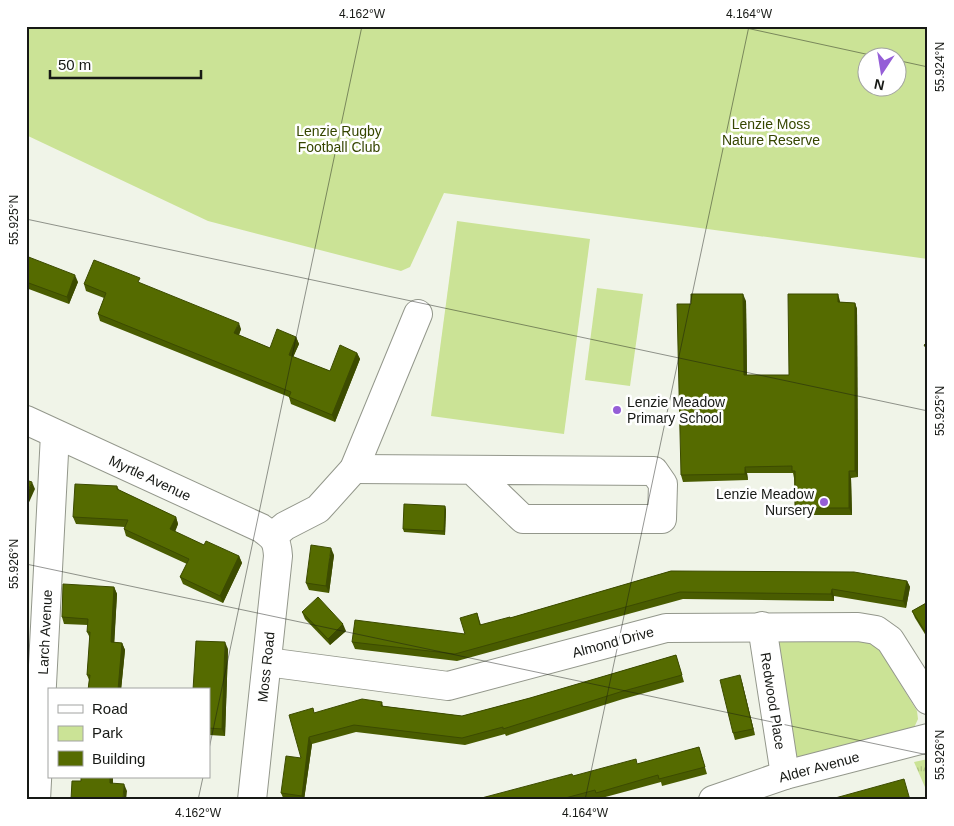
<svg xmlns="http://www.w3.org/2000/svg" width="954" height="826" font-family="Helvetica,sans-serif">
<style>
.grass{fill:url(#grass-tufts)}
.green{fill:#cbe396;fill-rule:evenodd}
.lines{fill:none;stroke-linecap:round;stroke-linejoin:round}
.minor-casing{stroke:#93978b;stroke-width:30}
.minor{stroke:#fff;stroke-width:28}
.wall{fill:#495c00}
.shaded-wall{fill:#3c4b00}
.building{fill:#556b00;stroke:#3c4b00}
.ticks{fill:none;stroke:#171915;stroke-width:1;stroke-opacity:0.45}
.poi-dot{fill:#955ed7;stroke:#fff;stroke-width:2}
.labels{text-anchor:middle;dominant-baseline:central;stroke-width:5;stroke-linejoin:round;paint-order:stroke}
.park-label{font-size:14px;fill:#364600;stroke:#fff}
.poi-label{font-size:14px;fill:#171915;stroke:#fff;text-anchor:start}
.street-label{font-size:14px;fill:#171915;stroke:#fff}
.neatline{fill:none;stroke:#171915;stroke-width:2}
.ticks-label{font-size:12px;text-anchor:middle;fill:#171915}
</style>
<defs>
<pattern id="grass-tufts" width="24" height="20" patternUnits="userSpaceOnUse" patternTransform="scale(1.25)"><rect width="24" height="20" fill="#cbe396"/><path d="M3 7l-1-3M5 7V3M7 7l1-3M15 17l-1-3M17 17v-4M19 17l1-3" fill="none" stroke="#aec280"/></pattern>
</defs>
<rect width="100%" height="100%" fill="#f0f4e8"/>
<polygon class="grass" points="928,759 928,794 914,762"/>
<g class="green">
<path d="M 26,26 L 928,26 L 928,259 L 444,193 L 410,267 L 401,271 L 208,221 L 26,135 ZM 866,58 L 896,58 L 896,88 L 866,88 Z"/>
<polygon points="457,221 590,239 564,434 431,416"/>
<polygon points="597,288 643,294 630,386 585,380"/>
<polygon points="779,635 871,640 879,649 917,711 918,719 913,730 812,762 796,758 773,644"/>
</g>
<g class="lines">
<g class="minor-casing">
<g id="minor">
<path d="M 26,420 L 261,528 C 274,537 277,540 278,556 L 252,800"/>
<polyline points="354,469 654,471 663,484 662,519 523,519 473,471"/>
<polyline points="273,536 285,526 318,509 354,469 418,314"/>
<polyline points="762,626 785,775"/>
<polyline points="267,662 448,686 666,628 858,627 876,630 890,640 928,700"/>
<polyline points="36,800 55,434"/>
<polyline points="713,800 785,775 928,738"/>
</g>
</g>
<use href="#minor" class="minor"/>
</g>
<g class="wall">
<polygon points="26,256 78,282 69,304 26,288"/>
<polygon points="84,284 142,284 241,329 239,335 270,348 296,337 299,344 293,357 330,371 357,353 360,359 335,422 291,404 289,397 100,321 98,314 104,298 86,291"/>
<polygon points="746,301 747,375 789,375 840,301 840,302 855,303 857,309 858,477 851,478 852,515 797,515 795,508 794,478 793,473 747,473 748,480 683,482 681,475 691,304"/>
<polygon points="117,486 119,490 176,517 178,524 175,532 204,545 239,556 242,563 223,603 183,584 180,577 187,564 126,536 124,529 125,527 76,524 73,517"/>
<polygon points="445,506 446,510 445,535 404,532 403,529"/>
<polygon points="334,555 329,593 309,590 306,583"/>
<polygon points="671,571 907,581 910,587 906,608 834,596 834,601 683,599 457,661 355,649 352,642 465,634 477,613 481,625 510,618"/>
<polygon points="114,587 117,594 114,642 122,643 125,650 121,690 88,690 89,680 87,675 90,638 87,632 88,625 64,624 62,617"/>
<polygon points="928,602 928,639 915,618 912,611"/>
<polygon points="302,612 346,631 330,645 305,619"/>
<polygon points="228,649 225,736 209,735 209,690"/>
<polygon points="676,655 684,682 623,699 506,736 505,734 465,745 356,732 312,744 304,800 284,800 281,793 301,758 314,713 382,702 383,706 462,716 530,698"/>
<polygon points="742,682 755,735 735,740 733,733"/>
<polygon points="699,747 707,774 662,786 661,782 598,799 598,797 588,800 474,800 573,776 638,764"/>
</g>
<g class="shaded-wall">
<polygon points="75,275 78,282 69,304 67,297"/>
<polygon points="743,294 746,301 747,382 744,375"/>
<polygon points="838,294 840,301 840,309 838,302"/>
<polygon points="855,303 857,309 858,477 855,471"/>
<polygon points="239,323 241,329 237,340 234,333"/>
<polygon points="296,337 299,344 291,362 289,355"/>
<polygon points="357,353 360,359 335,422 332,415"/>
<polygon points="745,467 747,473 748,480 745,474"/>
<polygon points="849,471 851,478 852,515 849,508"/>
<polygon points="32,482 35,489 26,509 26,496"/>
<polygon points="445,506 446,510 445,535 444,531"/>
<polygon points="176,517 178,524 173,536 170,529"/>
<polygon points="331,548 334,555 329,593 326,586"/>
<polygon points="239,556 242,563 223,603 220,596"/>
<polygon points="907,581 910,587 906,608 903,601"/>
<polygon points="114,587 117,594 114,649 111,642"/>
<polygon points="832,589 834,596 834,601 831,594"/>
<polygon points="343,624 346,631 330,645 328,639"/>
<polygon points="225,642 228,649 225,736 222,729"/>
<polygon points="122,643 125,650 121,690 118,690"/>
<polygon points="740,675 742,682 755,735 753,729"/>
<polygon points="309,737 312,744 304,800 303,800 302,796"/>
<polygon points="110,777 113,777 113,790 110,783"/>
<polygon points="124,784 127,791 126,800 123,800"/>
</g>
<g class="building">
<polygon points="26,256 75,275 67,297 26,282"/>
<polygon points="94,260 140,278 138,282 239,323 234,333 270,348 277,329 296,337 289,355 330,371 340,345 357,353 332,415 289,397 291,392 98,314 106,293 84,284"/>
<polygon points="691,294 743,294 744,375 789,375 788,294 838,294 838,302 855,303 855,471 849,471 849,508 795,508 795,471 792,471 792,466 745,467 745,474 681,475 677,304 691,304"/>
<polygon points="928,342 928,351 924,345"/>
<polygon points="26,480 32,482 26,496"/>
<polygon points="75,484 117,486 117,489 176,517 170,529 204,545 206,541 239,556 220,596 180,577 189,559 124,529 128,520 73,517"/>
<polygon points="404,504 445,506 444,531 403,529"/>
<polygon points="311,545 331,548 326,586 306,583"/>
<polygon points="671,571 854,572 907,581 903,601 832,589 831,594 680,592 455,654 352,642 355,620 465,634 460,618 477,613 480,625 510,617 510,618"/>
<polygon points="63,584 114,587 111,642 122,643 118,690 88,690 90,675 87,675 90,632 87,632 88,619 62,617"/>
<polygon points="318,597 343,624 328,639 302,612"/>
<polygon points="928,602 928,636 912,611"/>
<polygon points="196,641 225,642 222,729 209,728 209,690 193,690"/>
<polygon points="676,655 682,675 620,692 503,729 503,727 462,738 354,725 309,737 302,796 281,793 286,756 301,758 289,715 313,708 314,713 362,699 382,702 381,706 462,716 530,698"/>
<polygon points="740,675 753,729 733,733 720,680"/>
<polygon points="699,747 705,767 659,779 658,775 596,793 595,790 558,800 474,800 572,774 573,776 636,759 637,764"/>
<polygon points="81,777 110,777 110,783 124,784 123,800 71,800 72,781 81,781"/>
<polygon points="904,779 910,800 828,800"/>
</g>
<path class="ticks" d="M 737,26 L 884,58M 896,60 L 928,67M 26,219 L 928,411M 26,564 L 928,755M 209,749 L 362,26M 198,800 L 203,777M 585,800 L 749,26"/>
<g class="poi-dot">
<circle cx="617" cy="410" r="5"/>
<circle cx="824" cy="502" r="5"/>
</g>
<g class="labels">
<g class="park-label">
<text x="771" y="124">Lenzie Moss<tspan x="771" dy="16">Nature Reserve</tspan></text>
<text x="339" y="131">Lenzie Rugby<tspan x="339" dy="16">Football Club</tspan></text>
</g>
<g class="poi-label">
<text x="627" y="402">Lenzie Meadow<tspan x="627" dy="16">Primary School</tspan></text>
<text x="814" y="494" text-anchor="end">Lenzie Meadow<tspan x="814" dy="16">Nursery</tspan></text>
</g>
<g class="street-label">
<text transform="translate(150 478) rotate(25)">Myrtle Avenue</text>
<text transform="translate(45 632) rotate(-87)">Larch Avenue</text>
<text transform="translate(613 642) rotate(-15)">Almond Drive</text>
<text transform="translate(266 667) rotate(-84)">Moss Road</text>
<text transform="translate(773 701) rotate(81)">Redwood Place</text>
<text transform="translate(819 767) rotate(-15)">Alder Avenue</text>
</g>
</g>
<rect width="954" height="826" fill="none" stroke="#ffffff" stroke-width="55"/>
<rect x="48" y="688" width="162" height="90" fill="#ffffff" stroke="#a2a3a1"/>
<rect x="58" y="705" width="25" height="8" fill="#ffffff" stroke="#a2a3a1"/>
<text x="92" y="714" font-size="15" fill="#171915">Road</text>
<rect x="58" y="726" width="25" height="15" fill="#cbe396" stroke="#a2a3a1"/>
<text x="92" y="738" font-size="15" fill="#171915">Park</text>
<rect x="58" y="751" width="25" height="15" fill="#556b00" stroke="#a2a3a1"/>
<text x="92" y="764" font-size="15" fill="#171915">Building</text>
<g transform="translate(882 72) rotate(192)"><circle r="24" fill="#ffffff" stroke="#a2a3a1"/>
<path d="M0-4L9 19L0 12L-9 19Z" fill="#955ed7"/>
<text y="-8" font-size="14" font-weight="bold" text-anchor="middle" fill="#171915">N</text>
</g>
<path d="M50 70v8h151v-8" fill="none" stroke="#171915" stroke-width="2.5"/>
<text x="58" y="70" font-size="15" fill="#171915" stroke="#ffffff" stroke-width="4" paint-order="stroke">50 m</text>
<rect x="28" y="28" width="898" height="770" class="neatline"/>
<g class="ticks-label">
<text x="362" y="18">4.162°W</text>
<text x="749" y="18">4.164°W</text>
<text transform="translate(940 67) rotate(-90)" y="4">55.924°N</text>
<text transform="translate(14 220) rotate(-90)" y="4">55.925°N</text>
<text transform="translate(940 411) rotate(-90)" y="4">55.925°N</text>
<text transform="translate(14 564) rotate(-90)" y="4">55.926°N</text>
<text transform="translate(940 755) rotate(-90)" y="4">55.926°N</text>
<text x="198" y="817">4.162°W</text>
<text x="585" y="817">4.164°W</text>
</g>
</svg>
